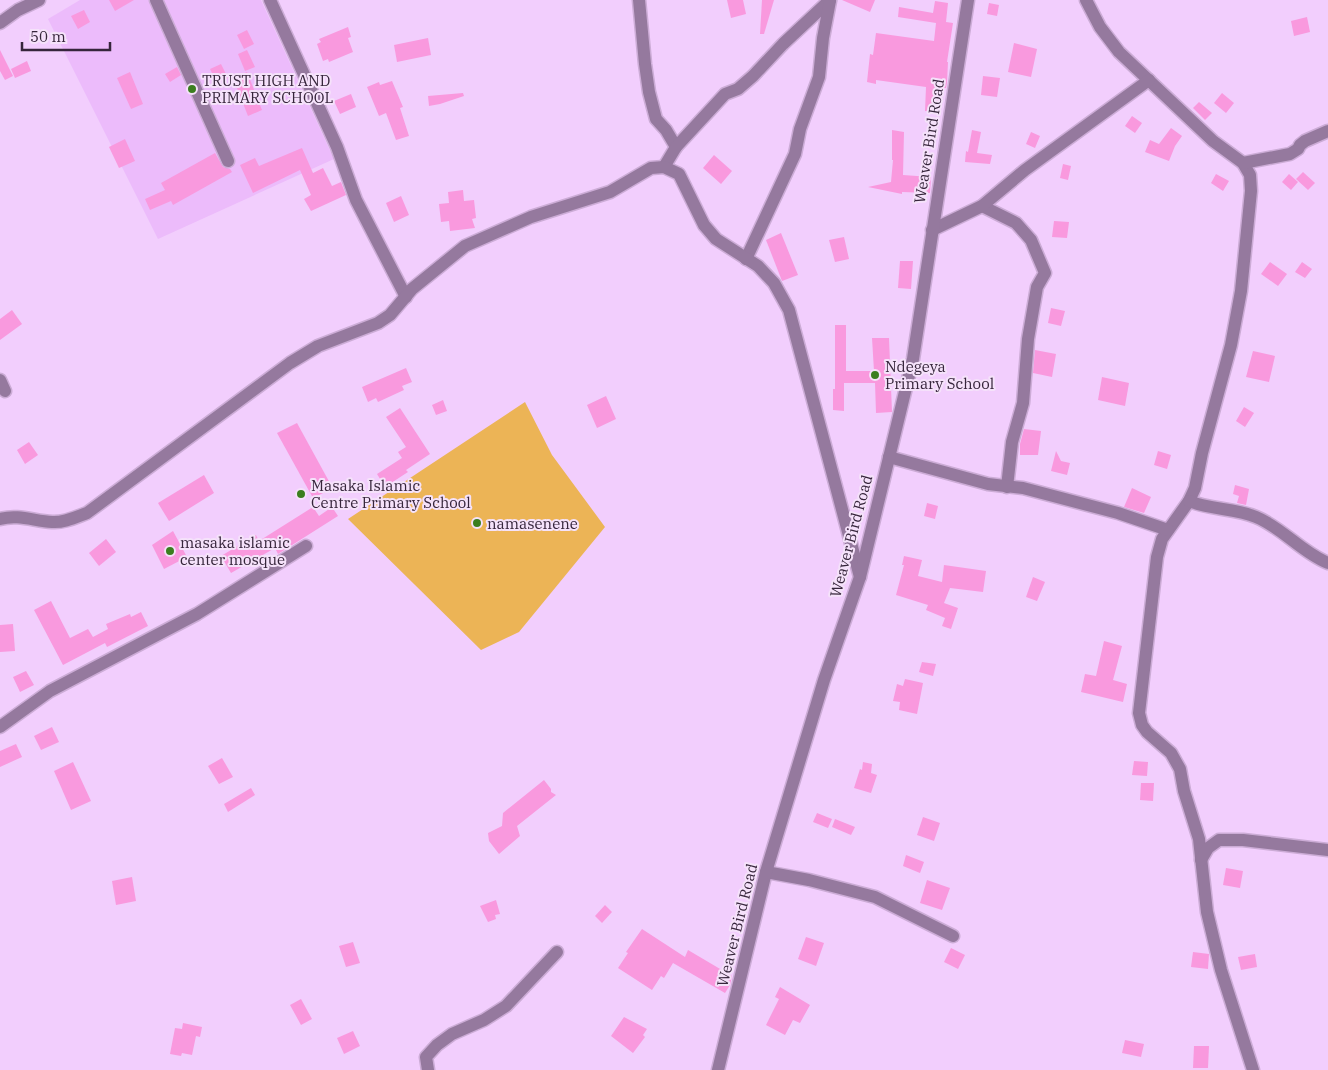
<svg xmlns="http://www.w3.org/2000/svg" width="1328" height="1070" font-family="'IBM Plex Serif',serif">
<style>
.built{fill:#ecbbfb}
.green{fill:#ecb456}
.building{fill:#f999de}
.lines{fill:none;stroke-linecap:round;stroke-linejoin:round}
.minor-casing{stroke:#ccacd6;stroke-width:15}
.minor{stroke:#95799e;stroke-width:12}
.poi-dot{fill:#3b7e1f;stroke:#f5e2fa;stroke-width:2}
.labels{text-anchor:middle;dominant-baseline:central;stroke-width:4;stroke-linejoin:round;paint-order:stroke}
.poi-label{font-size:15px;fill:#36253b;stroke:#f5e2fa;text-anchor:start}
.street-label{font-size:15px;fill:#36253b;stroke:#f5e2fa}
</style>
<rect width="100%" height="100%" fill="#f2cefd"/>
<polygon class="built" points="80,0 261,0 334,159 158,239 48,19"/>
<polygon class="green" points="525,402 552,455 605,527 519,632 481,650 348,519"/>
<g class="building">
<polygon points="109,0 134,0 115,11"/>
<polygon points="727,0 743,0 746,14 731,18"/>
<polygon points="762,0 774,0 764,34 760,34"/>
<polygon points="842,0 875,0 870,12"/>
<polygon points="935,1 948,3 946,22 953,23 947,62 948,62 947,83 946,88 941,88 940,112 925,111 926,87 876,80 876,84 867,82 870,54 873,55 876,33 934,41 936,23 898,17 899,7 933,13"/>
<polygon points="989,3 999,5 997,16 987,14"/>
<polygon points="84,10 90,22 78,29 71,16"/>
<polygon points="1307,17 1310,32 1294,36 1291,21"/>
<polygon points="348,27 351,37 348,38 353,52 329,62 328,59 323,61 317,44 321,42 319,39"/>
<polygon points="247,30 254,44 244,49 237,35"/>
<polygon points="428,38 431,55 397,62 394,45"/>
<polygon points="1014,43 1037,49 1031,77 1008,72"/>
<polygon points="0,50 13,76 5,80 0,71"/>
<polygon points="247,50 255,67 245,71 238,54"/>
<polygon points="27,61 31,71 15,78 11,69"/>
<polygon points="221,64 228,78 217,83 210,69"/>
<polygon points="177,67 181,75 170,82 165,74"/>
<polygon points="130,72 143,104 131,109 117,78"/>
<polygon points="247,72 262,110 248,116 233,78"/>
<polygon points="983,76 1000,78 997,97 981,95"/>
<polygon points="392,81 403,107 400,108 409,136 396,140 386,113 379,116 367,87 379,82 380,85"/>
<polygon points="463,93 464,96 440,104 429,106 428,96"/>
<polygon points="1222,93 1234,103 1226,113 1214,103"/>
<polygon points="351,94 356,107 340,114 334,101"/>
<polygon points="1199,102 1212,113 1205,120 1193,108"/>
<polygon points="1132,116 1142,123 1135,133 1125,126"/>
<polygon points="1171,128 1182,136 1175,146 1169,161 1145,152 1150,140 1159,144"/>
<polygon points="892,130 904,132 903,175 931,177 930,193 902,192 902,194 868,187 891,182 893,160 892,160"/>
<polygon points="972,130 981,132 977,153 992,155 990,164 965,162 966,151 968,152"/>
<polygon points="1031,132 1040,136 1035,148 1026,144"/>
<polygon points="125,139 135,161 119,168 109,147"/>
<polygon points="302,148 313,173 323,168 332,186 341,182 346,195 311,211 304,199 311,195 300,170 253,193 240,165 255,158 259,166"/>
<polygon points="215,153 223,167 230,169 232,172 173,205 171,201 150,210 145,199 165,190 161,183"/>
<polygon points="714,155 732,171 721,184 703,168"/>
<polygon points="1063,164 1071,166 1068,180 1060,178"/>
<polygon points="1303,172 1315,183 1308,190 1296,179"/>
<polygon points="1216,174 1229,181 1223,191 1211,183"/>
<polygon points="1289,174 1298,182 1291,190 1282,182"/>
<polygon points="463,190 464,201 474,200 476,218 472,219 475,228 450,231 449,221 441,222 439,204 449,203 448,192"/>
<polygon points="401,196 409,215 394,222 386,203"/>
<polygon points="1054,221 1069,222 1067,238 1052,237"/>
<polygon points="781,233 798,275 782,281 766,240"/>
<polygon points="844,237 849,259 835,262 829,240"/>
<polygon points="900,261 913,261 911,289 898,288"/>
<polygon points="1270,262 1287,274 1278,286 1261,274"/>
<polygon points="1302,262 1312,269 1305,278 1295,272"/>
<polygon points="1051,308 1065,311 1061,326 1048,323"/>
<polygon points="12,310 22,324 0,340 0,319"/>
<polygon points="835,325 846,325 846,371 874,371 872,338 889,338 892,412 876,413 875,383 844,383 844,411 833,410 833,389 835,389"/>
<polygon points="1035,350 1056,354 1052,377 1033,373"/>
<polygon points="1253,351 1275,356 1269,382 1246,377"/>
<polygon points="406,368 412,382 402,386 404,390 378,402 376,398 368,402 362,387"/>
<polygon points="1102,377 1129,383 1125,406 1098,400"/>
<polygon points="606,396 616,419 597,428 587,405"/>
<polygon points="443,400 447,411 436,415 432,405"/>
<polygon points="1244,407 1254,413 1245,427 1236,421"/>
<polygon points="400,408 430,454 406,470 408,472 385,487 377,474 402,458 398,452 406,447 386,417"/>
<polygon points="297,423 331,485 331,489 313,498 277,433"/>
<polygon points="1024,429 1041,431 1038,455 1020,455 1020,444"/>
<polygon points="29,442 38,455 25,464 17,450"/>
<polygon points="1056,451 1061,461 1070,463 1067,475 1051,471"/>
<polygon points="1158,451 1171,455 1167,469 1154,465"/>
<polygon points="204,475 214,493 169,521 158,503"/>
<polygon points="1235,485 1249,489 1246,505 1237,503 1239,496 1233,494"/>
<polygon points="1132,488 1151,497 1144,513 1124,507"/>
<polygon points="927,503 938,506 935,519 924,516"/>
<polygon points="313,507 319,516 332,507 338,516 278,554 275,548 231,573 221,556 256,535 259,541"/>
<polygon points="173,531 187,557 164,569 152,545"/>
<polygon points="106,539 116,552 99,566 89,553"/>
<polygon points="904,556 922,560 918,576 942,582 944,565 986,571 983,592 950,588 944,603 958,608 951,629 942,626 945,618 926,610 928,605 896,595 904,565 902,565"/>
<polygon points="1033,577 1045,582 1037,601 1026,597"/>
<polygon points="51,601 70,638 88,629 93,637 108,629 106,624 130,614 131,617 141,612 148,626 107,647 105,643 63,665 34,610"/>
<polygon points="13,624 15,651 0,652 0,625"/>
<polygon points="1104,641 1122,646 1113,680 1127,684 1123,702 1081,692 1085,674 1096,676"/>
<polygon points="922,662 936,664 933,676 919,672"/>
<polygon points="26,671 34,685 20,692 13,677"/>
<polygon points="905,679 923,683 917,714 899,710 900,702 893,701 897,684 903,686"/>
<polygon points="52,727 59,742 41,750 34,736"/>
<polygon points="16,744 22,757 0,767 0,751"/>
<polygon points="222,758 233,777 219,784 208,766"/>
<polygon points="1134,761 1148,762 1147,776 1132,775"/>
<polygon points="73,762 91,801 71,810 54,771"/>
<polygon points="863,762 872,764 871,773 877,775 871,793 854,788 860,769 862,770"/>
<polygon points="544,780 551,789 551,792 556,795 517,826 520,836 499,854 489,841 488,833 502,826 503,813"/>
<polygon points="1141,783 1154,783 1153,801 1140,800"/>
<polygon points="251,788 255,795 228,812 224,804"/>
<polygon points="817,813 832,819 828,828 813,822"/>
<polygon points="923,817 940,823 934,841 917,835"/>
<polygon points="835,819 855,827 851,835 832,827"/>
<polygon points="906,855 924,862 920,873 903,866"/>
<polygon points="1226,868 1243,871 1240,888 1223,885"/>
<polygon points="132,877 136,901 116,905 112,881"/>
<polygon points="927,880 950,888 942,910 920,903"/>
<polygon points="496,900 500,914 495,915 496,919 488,922 480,906"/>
<polygon points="605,905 612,912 602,923 595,916"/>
<polygon points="642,929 685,957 688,950 732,976 730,985 725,993 673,963 664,978 661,976 652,990 618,968 628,953 626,952"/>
<polygon points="806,937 824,943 816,966 798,959"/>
<polygon points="353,942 360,963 346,967 339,946"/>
<polygon points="951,948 965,955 958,969 944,962"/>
<polygon points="1193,952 1209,954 1208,969 1191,967"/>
<polygon points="1255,954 1257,967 1241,970 1238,957"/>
<polygon points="780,987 810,1005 800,1023 793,1020 785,1035 766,1025 779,999 775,997"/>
<polygon points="301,999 312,1019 301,1025 290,1005"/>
<polygon points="624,1017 647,1029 643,1035 645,1037 633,1053 611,1036"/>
<polygon points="183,1023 202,1027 200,1037 196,1036 192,1055 182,1053 181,1056 170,1054 175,1028 182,1029"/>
<polygon points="353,1031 360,1046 344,1054 337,1038"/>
<polygon points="1125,1040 1144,1044 1141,1057 1122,1053"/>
<polygon points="1194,1046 1209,1046 1208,1068 1193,1068"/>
</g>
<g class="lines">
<g class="minor-casing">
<g id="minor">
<polyline points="156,0 228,161"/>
<polyline points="270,0 337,147 356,200 406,297"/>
<polyline points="639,0 645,64 649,92 656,119 666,130 676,147"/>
<polyline points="1086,0 1100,27 1119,52 1213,141 1243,163 1250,175 1251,191 1241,291 1231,345 1202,453 1195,488 1189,501 1162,539 1157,557 1139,713 1142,725 1147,732 1171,753 1180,769 1184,791 1199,839 1207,912 1221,970 1253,1070"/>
<polyline points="0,23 18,10 39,0"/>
<polyline points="1243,163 1290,154 1298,149 1300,145 1305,141 1328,131"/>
<polyline points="664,167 676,147 725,94 738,89 753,76 783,44 830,0"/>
<polyline points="982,206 1016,223 1031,240 1045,273 1037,287 1028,339 1023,403 1012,442 1007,487"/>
<polyline points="932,230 982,206 1025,170 1149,80"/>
<polyline points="746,259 795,154 800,129 819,77 823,38 830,1"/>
<polyline points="0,380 5,391"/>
<polyline points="889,457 988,484 1023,488 1118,513 1168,530"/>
<path d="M 1189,501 C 1211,510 1235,508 1256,517 C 1283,528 1301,552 1328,563"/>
<path d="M 0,519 C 18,514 34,521 52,522 C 64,523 76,517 87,513 L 290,363 L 318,346 L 378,323 L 390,315 L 412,289 L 465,246 L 531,217 L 610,192 L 651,168 L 664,167 L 679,174 L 704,225 L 716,239 L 758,266 L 774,283 L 789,310 L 860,577"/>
<polyline points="0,727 50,691 197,614 306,546"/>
<polyline points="1201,860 1208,848 1219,840 1243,840 1328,850"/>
<polyline points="766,872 809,880 875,897 953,936"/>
<polyline points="428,1070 426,1057 437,1045 452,1034 484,1020 506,1006 557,952"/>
<polyline points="718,1070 766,872 824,680 860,577 913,359 968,0"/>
</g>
</g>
<use href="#minor" class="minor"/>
</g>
<g class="poi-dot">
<circle cx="192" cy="89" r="5"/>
<circle cx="875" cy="375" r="5"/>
<circle cx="301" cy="494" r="5"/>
<circle cx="477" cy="523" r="5"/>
<circle cx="170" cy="551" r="5"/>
</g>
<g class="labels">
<g class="poi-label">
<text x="202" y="80">TRUST HIGH AND<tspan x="202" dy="17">PRIMARY SCHOOL</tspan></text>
<text x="885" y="366">Ndegeya<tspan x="885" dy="17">Primary School</tspan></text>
<text x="311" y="485">Masaka Islamic<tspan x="311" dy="17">Centre Primary School</tspan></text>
<text x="487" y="523">namasenene</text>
<text x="180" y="542">masaka islamic<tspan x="180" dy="17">center mosque</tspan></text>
</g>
<g class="street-label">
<text transform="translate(929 141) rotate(-81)">Weaver Bird Road</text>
<text transform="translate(851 536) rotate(-75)">Weaver Bird Road</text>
<text transform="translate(737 925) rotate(-76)">Weaver Bird Road</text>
</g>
</g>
<path d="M22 42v8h88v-8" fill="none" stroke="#36253b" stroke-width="2.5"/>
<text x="30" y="42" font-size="15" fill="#36253b" stroke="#f5e2fa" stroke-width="4" paint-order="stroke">50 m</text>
</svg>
